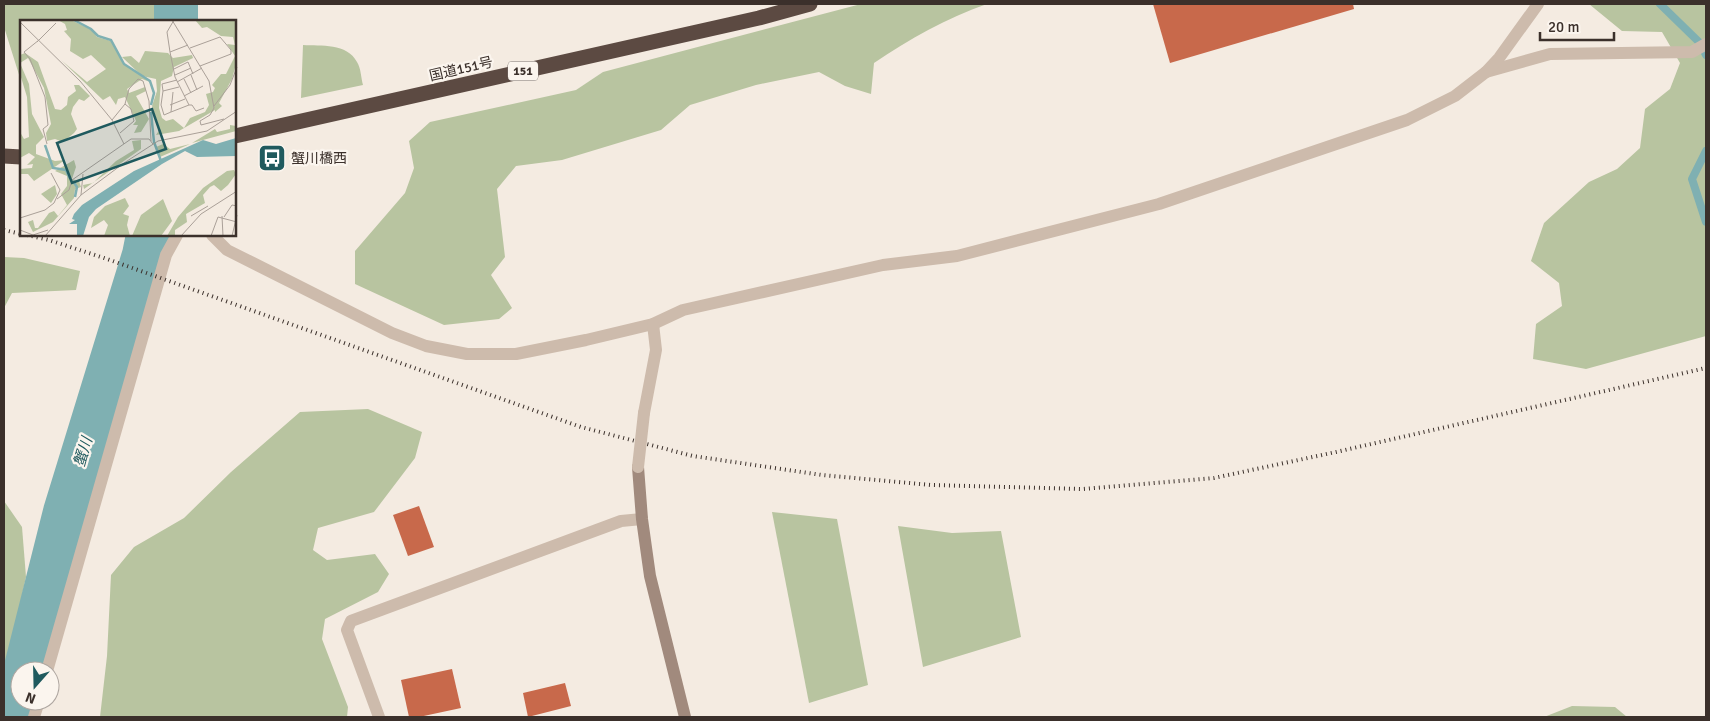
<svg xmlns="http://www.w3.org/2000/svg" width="1710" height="721" font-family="Signika,'Noto Sans JP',sans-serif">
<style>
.green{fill:#b8c4a0}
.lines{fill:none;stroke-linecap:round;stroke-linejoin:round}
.stream{stroke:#7fb0b2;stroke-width:8}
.river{stroke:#7fb0b2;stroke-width:44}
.building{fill:#c8694b}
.street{stroke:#cdbbac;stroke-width:12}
.secondary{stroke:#a18a7d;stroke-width:12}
.highway{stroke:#5c4a42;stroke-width:15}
.rail{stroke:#3b302b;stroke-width:4;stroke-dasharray:1 4;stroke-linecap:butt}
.street-bridge{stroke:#cdbbac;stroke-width:12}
.labels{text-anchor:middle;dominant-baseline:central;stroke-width:4.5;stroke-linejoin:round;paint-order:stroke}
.shield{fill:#fbf5ee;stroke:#756b66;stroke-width:1}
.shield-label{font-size:12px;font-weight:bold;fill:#3b302b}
.street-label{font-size:14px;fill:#3b302b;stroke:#fbf5ee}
.poi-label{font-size:14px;fill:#3b302b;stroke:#fbf5ee;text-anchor:start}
.water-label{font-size:15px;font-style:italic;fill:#1f5a5e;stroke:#fbf5ee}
.inset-river{fill:none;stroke:#7fb0b2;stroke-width:2.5}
.inset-road{fill:none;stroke:#aaa098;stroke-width:1}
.view{fill:#1f5a5e;fill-opacity:0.15;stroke:#1f5a5e;stroke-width:2.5}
.inset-edge{fill:none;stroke:#3b302b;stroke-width:2.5}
</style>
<rect width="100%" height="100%" fill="#f4ebe1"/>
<g class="green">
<polygon points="4,4 157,4 156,21 21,21 21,81 4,27"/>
<path d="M 861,4 L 987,4 C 947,18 909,39 874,63 L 871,94 L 845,86 L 819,72 L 756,85 L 690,105 L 661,130 L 562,160 L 516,166 L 497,189 L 505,257 L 491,275 L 512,308 L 499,319 L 444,325 L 355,284 L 355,251 L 405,193 L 414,168 L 409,141 L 430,122 L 576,90 L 603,72 Z"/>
<polygon points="1589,4 1706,4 1706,336 1586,369 1533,359 1536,324 1562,306 1559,283 1531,261 1544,223 1589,182 1617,169 1640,148 1645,109 1670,89 1680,63 1662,32 1622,31"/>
<path d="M 303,45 C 321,46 347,43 357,62 C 361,68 361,78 363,85 L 301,98 Z"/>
<polygon points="4,257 24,258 80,271 76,290 12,293 4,308"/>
<polygon points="368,409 422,432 415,458 374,512 318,528 313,550 327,560 375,554 389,574 378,592 325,619 322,639 348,707 347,717 100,717 107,656 111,575 134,547 184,518 231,472 300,412"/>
<polygon points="4,501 22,527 26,577 4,678"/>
<polygon points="772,512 837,519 868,685 809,703"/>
<polygon points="898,526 952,533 1001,531 1021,637 923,667"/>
<polygon points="1572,706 1615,707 1627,717 1544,717"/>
</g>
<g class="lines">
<g class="stream">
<polyline points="1660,4 1700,43 1706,55"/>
<polyline points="1706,151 1692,179 1706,222"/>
</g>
<g class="river">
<polyline points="176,21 176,4"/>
<polyline points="25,671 65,512 144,255 148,235"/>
<polyline points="14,717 20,692"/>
</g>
</g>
<g class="building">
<polygon points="1153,4 1353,4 1354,9 1170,63"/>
<polygon points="419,506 434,547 408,556 393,515"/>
<polygon points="452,669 461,708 419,717 409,717 401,680"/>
<polygon points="565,683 571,706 528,717 523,693"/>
</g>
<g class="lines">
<g class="street">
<polyline points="1486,72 1550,54 1692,52 1706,44"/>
<polyline points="212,235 227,250 392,333 426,346 467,354 516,354 586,340 653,324 683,310 883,265 957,256 1159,204 1407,120 1455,96 1486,72 1499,58 1538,4"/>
<polyline points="644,413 656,350 653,324"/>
<polyline points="47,671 166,255 177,235"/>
<polyline points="34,717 39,701"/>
<polyline points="379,717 347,630 351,621 621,521 642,519"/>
</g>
<polyline class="secondary" points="638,467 642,519 650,576 685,717"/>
<g class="highway">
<polyline points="235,136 759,18 810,4"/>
<polyline points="4,156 21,157"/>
</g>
<g class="rail">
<polyline points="4,230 21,234"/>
<polyline points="27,235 49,240 107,259 581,427 693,456 822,475 931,485 1083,489 1214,478 1336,452 1706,368"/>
</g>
<polyline class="street-bridge" points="638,467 644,413"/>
</g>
<defs>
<g id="bus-square" transform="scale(1.4375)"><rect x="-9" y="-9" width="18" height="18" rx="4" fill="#1f5a5e" stroke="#fbf5ee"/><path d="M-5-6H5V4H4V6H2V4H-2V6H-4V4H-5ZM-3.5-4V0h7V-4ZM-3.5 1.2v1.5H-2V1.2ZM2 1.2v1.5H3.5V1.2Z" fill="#fff"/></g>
</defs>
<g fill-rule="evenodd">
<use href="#bus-square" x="272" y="158"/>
</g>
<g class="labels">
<rect class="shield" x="508" y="61.5" width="30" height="19" rx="4"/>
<g class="shield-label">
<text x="523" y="71">151</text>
</g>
<g class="street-label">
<text transform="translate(461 69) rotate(-13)">国道151号</text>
</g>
<g class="poi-label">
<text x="291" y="158">蟹川橋西</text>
</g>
<g class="water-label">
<text transform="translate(83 452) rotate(-73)">蟹川</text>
</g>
</g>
<g transform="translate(20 20)">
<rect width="216" height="216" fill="#f4ebe1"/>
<path d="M 38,0 L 51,0 L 72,10 L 77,17 L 91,21 L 104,44 L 130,62 L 122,59 L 107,69 L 109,73 L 125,67 L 126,71 L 116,76 L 129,99 L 121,112 L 114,113 L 118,105 L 113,105 L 116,101 L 105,77 L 98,79 L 96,85 L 90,76 L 83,80 L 41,40 L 67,62 L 86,49 L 71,35 L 63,39 L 50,31 L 51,19 L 44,11 L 47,10 L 45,4 ZM 175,0 L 216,0 L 216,44 L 212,59 L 199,83 L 202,86 L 195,92 L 195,90 L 159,111 L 136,115 L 140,109 L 132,86 L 137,71 L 136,59 L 122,56 L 102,37 L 111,36 L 119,43 L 125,31 L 148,33 L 153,38 L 172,35 L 173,38 L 154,47 L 152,56 L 141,61 L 139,88 L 142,98 L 146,101 L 153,99 L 164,108 L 170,98 L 185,92 L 189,85 L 186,74 L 193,72 L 195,68 L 192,65 L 201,54 L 206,54 L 215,36 L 207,24 L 215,25 L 213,17 L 201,16 L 187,7 L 182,8 ZM 5,33 L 18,42 L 35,89 L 41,90 L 47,85 L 48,77 L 56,71 L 54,65 L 59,65 L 70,76 L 64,81 L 59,79 L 53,87 L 51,94 L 57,109 L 54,113 L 43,122 L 35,119 L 27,121 L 26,113 L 31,104 L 24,68 L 8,38 L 0,43 L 9,64 L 12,94 L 24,117 L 16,125 L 16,134 L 35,141 L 45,140 L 14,161 L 8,154 L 0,154 L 0,149 L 12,148 L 13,144 L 7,145 L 15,137 L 9,133 L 0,138 L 0,112 L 4,119 L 9,117 L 7,77 L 0,54 L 0,35 ZM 210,105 L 216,106 L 216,111 L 172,123 L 195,109 L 197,112 L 210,109 ZM 121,120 L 121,129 L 64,169 L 63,165 L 73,163 L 96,141 L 114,130 L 112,121 ZM 143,124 L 150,129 L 170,124 L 140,137 L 136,127 ZM 54,140 L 56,147 L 52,159 L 59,161 L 61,167 L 55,169 L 54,178 L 33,202 L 13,212 L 8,202 L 13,200 L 15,208 L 18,208 L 29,193 L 34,191 L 38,196 L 47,185 L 41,174 L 47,166 L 47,156 L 35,151 ZM 207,151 L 214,150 L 216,154 L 208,165 L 201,171 L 194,165 L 190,167 L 183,175 L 185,183 L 166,194 L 167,202 L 155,210 L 155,216 L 147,216 L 158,197 L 183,168 ZM 35,165 L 37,174 L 31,183 L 21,174 ZM 105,178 L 109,186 L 103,194 L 109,196 L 107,205 L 110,216 L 84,216 L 88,205 L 84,200 L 71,208 L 74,197 L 85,186 ZM 143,179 L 152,201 L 141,216 L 112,216 L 121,195 Z" fill="#b8c4a0"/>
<path d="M 216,118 L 216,136 L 177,137 L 165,131 L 142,144 L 76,189 L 69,197 L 63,216 L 57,216 L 57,204 L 49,204 L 55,200 L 52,199 L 54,194 L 62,185 L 114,151 L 183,120 L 196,124 Z" fill="#7fb0b2"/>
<path class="inset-river" d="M 54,0 L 71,9 L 78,16 L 91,20 L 104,44 L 130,61 L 134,73 L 131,85M 131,92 L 134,122 L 141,141M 25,125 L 33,148 L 46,150 L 50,159M 53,161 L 57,167 L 55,177"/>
<path class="inset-road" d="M 152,0 L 189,61 L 194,88 L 190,95 L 180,101 L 181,105M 0,2 L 60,61 L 92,100 L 104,124M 19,20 L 4,32 L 10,39 L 25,77 L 28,105 L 23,109 L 27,124M 17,22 L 36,3M 168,25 L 150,32 L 155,57 L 169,85 L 172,85 L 176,91 L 184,88M 170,28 L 200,17 L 211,30 L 211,34 L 180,46M 150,32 L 147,12 L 154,0M 154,49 L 168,42 L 173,54M 155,55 L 171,48M 171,55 L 177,70M 164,59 L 171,73M 157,62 L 182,48M 143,71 L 142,64 L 157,60M 153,72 L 151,92 L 144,95 L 141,85 L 143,71 L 159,67M 164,76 L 183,66M 150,85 L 165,79M 194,86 L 210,65 L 217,47M 151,92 L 169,85M 92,100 L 105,84 L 109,69 L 118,59 L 123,61 L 129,81 L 131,121M 181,105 L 204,99M 100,113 L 114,101 L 111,89 L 105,84M 61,175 L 63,154M 37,179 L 49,170 L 52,160 L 111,119 L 129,119 L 133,124M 171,196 L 188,186M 202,196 L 203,216M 204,197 L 212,185 L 217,186M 0,198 L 25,190 L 34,183 L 40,170 L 31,153M 0,210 L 13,215 L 28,210M 25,216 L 61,175 L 104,143 L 138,121 L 187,111 L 217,91M 161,216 L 181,194 L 217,171M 191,216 L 198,197 L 217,202M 212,216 L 217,195"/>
<path class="view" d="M 132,89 L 146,129 L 52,163 L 37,123 Z"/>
<rect width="216" height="216" class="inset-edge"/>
</g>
<rect width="1710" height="721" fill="none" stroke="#3b302b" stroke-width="10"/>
<g transform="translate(35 686) rotate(200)"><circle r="24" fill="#fbf5ee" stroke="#aea6a0"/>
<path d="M0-4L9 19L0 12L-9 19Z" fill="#1f5a5e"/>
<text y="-8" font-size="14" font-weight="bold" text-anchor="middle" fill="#3b302b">N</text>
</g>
<path d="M1540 32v8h74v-8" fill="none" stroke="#3b302b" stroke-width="2.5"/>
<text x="1548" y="32" font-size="15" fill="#3b302b" stroke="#fbf5ee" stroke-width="4" paint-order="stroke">20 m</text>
</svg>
